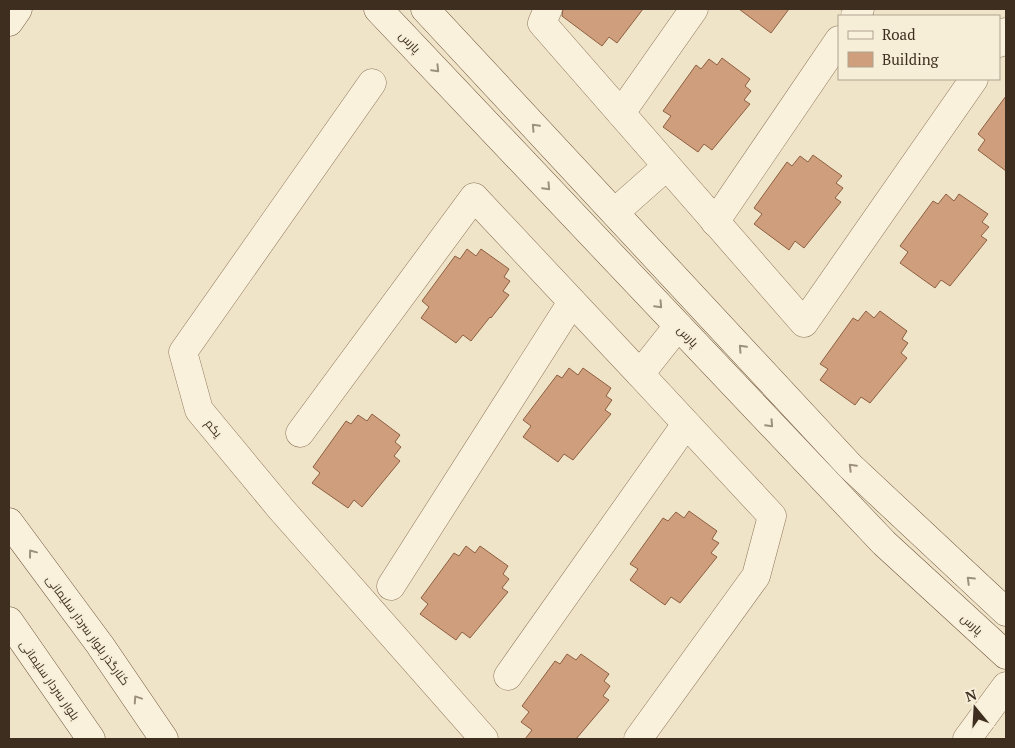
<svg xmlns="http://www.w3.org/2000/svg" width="1015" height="748" font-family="'PT Serif',Cairo,serif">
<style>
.building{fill:#cf9f7d;stroke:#8d5f41}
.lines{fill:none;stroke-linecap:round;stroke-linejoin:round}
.street-casing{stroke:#8d765c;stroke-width:29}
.secondary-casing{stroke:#6f573f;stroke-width:29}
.street{stroke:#faf1dc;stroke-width:28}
.secondary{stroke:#faf1dc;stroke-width:28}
.oneway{stroke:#9c907e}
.labels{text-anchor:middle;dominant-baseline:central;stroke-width:4;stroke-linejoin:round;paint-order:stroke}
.street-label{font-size:12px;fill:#3d2e20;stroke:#f7eed8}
</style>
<rect width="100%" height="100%" fill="#f0e4c8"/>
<g class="building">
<polygon points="563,9 643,9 617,43 609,37 602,46 562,16"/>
<polygon points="739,9 789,9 771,33"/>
<polygon points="722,58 750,79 745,86 751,91 744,100 750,104 712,150 704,144 698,152 663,127 671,116 663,111 696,65 701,69 709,59 717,65"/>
<polygon points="1006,96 1006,171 978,150 985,140 978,134"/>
<polygon points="813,155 842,176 836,183 843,188 835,198 841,202 804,248 795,241 789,250 754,224 762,214 754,208 787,162 792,166 800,156 808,162"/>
<polygon points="946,194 954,201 959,194 988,214 982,222 989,227 981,236 987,240 950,286 941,280 935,288 900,263 908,252 900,246 933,201 938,204"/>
<polygon points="467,249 476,256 481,249 509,269 504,277 510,281 503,291 509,295 491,318 490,317 471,341 463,335 456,343 421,318 429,307 422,301 455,256 460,259"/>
<polygon points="866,311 874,318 880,311 907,331 902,339 908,343 901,353 907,358 870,403 861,397 855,405 820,380 828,369 820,364 853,318 858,321"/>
<polygon points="569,368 578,375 583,368 611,388 606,396 612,400 605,410 611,414 573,460 564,454 558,462 523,437 531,426 523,420 557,375 562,378"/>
<polygon points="372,414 400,435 395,442 401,447 394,456 400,461 362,507 354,500 348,508 312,483 320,473 313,467 346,421 351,424 358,415 367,421"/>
<polygon points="689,511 717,531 712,539 719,543 711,553 717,557 680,603 671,597 665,605 630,580 638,569 630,564 663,518 668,521 676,512 684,518"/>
<polygon points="466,546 475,553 480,546 508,566 503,574 509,579 502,588 508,592 470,638 462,632 456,640 420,614 428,604 421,598 454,553 459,556"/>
<polygon points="567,654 576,660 581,654 609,674 604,681 610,686 603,696 609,700 576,739 525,739 532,730 521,722 529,712 522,706 555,661 560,664"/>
</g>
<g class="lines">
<g class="street-casing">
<g id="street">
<polyline points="548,9 542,23 667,166 615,212"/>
<polyline points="855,16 860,9"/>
<polyline points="999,43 1006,32"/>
<polyline points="372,83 183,352 199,410 281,509 484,739"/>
<polyline points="621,113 694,9"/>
<polyline points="667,166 804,323 974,79"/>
<polyline points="715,222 839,40"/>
<polyline points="300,433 474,197 640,374"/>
<polyline points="391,586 572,302"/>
<polyline points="508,676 686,424"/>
<polyline points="638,739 756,576 772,516 640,374 678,326"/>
<polyline points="967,739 1006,686"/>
</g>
</g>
<g class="secondary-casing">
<g id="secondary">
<polyline points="378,9 884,543 1006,655"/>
<polyline points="425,9 850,466 1006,612"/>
<polyline points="9,22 18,9"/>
<polyline points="9,522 100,645 164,739"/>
<polyline points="9,621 91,739"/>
</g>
</g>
<use href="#street" class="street"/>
<use href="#secondary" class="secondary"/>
</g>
<defs><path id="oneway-chevron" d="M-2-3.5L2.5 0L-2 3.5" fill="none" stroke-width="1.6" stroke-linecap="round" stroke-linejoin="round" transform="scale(1.25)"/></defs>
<g class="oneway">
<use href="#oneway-chevron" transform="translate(436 69) rotate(46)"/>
<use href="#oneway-chevron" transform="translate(535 127) rotate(-133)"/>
<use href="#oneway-chevron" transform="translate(547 187) rotate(47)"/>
<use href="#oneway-chevron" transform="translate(659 305) rotate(47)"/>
<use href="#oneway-chevron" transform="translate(742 348) rotate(-133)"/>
<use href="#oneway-chevron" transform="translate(770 424) rotate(47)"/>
<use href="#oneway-chevron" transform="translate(852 467) rotate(-135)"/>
<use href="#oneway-chevron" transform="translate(32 553) rotate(-127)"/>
<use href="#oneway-chevron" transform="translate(970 580) rotate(-136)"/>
<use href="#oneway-chevron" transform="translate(137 699) rotate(-124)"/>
</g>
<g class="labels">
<g class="street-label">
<text transform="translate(410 42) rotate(46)">پارس</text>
<text transform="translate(688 336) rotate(47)">پارس</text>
<text transform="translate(214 428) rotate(50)">یکم</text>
<text transform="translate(972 624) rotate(43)">پارس</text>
<text transform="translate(88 630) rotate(54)">کنارگذر بلوار سردار سلیمانی</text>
<text transform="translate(50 680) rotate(55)">بلوار سردار سلیمانی</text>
</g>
</g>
<rect width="1015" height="748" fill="none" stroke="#3d2e20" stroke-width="20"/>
<rect x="838" y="15" width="162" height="65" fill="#f7eed8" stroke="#ada18e"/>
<rect x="848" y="31" width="25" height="8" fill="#faf1dc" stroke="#ada18e"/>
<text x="882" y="40" font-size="15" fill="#3d2e20">Road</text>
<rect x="848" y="52" width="25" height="15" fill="#cf9f7d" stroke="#ada18e"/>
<text x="882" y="65" font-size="15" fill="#3d2e20">Building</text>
<g transform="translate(975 708) rotate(342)" stroke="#f7eed8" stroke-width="4" paint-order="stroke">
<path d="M0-4L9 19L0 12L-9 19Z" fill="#3d2e20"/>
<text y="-8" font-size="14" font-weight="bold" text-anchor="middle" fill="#3d2e20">N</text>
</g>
</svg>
